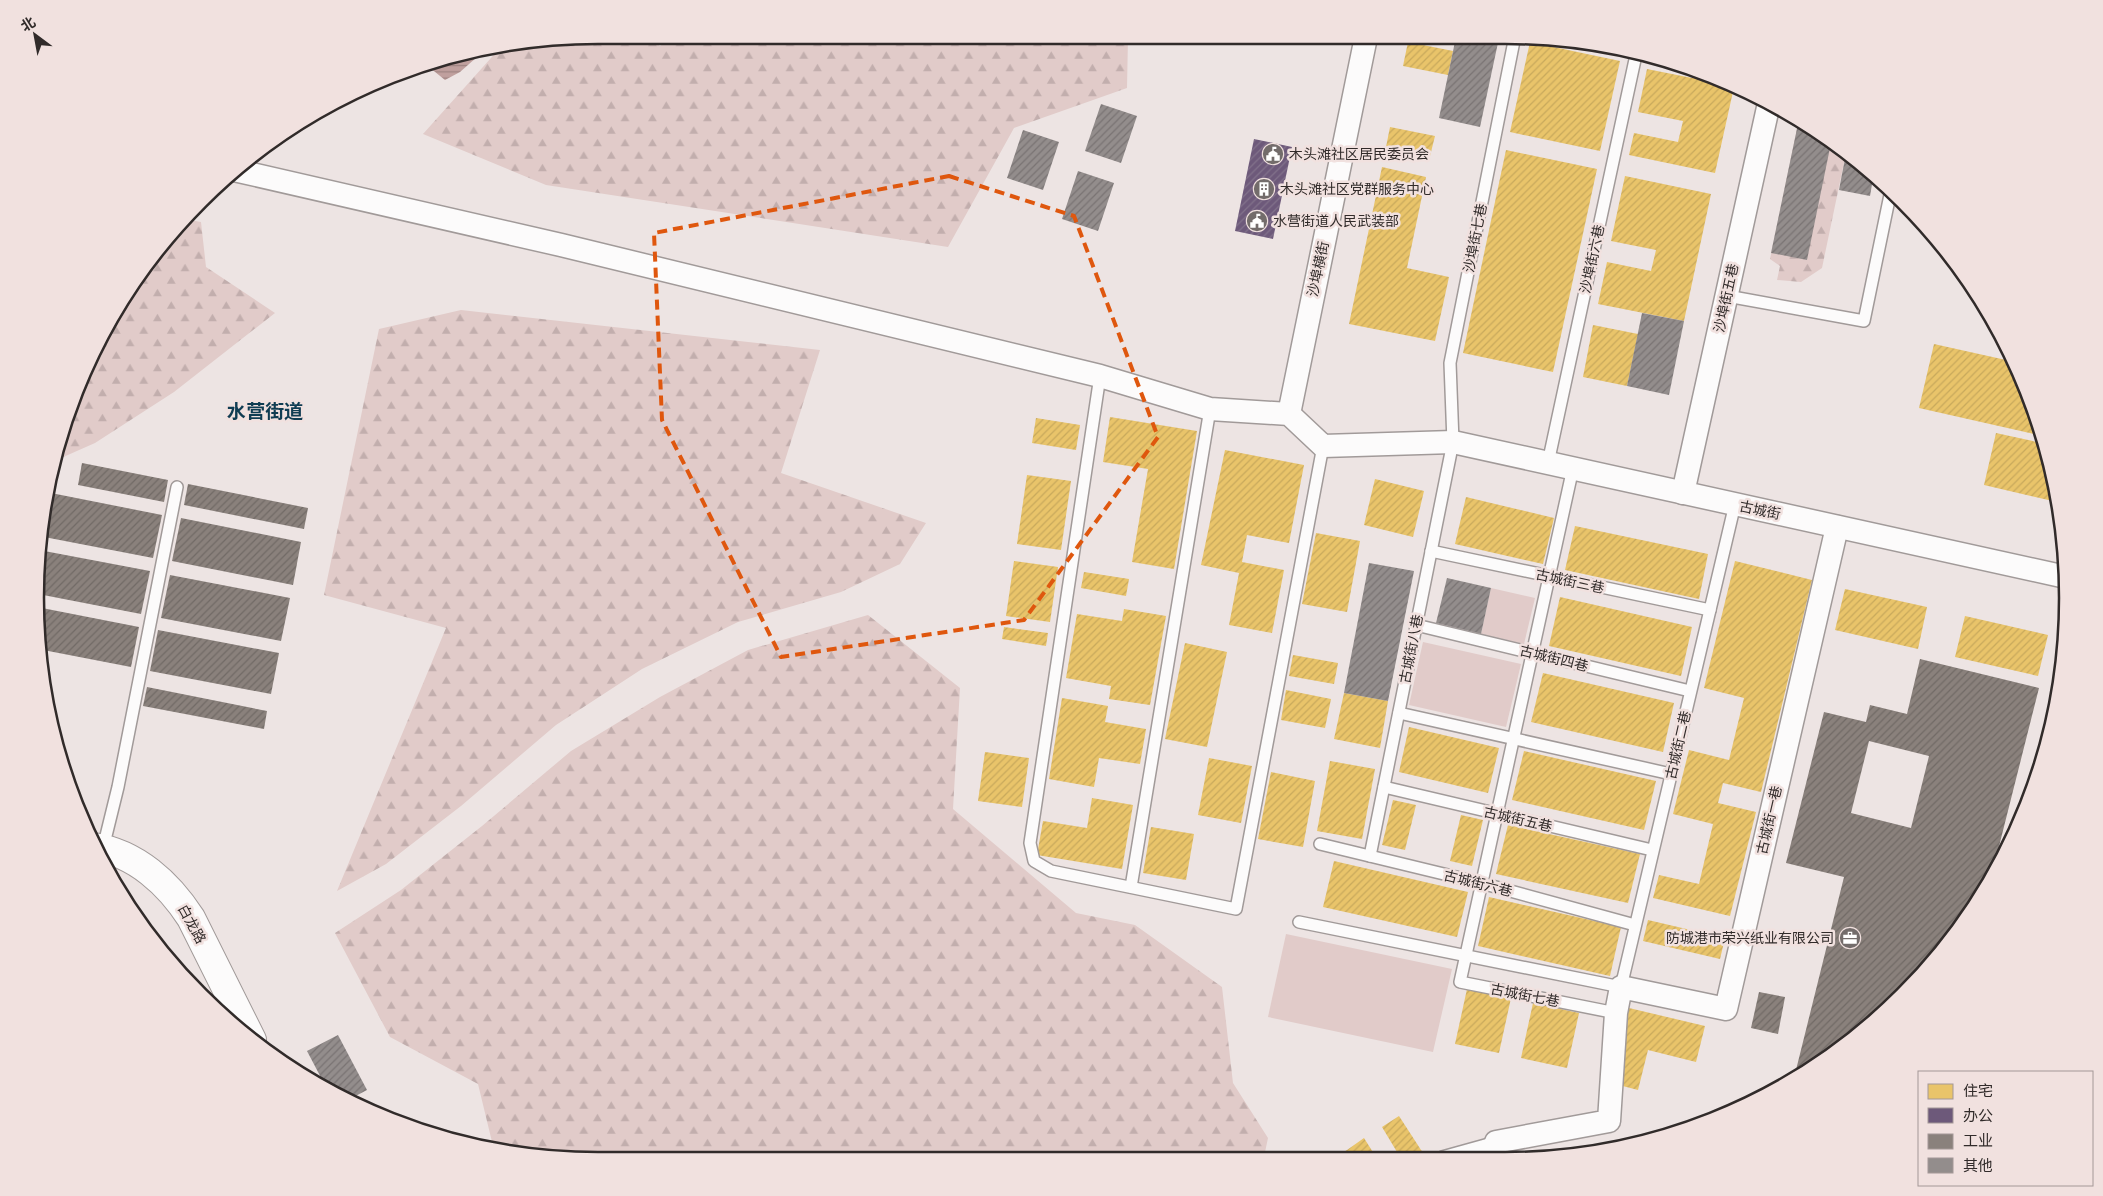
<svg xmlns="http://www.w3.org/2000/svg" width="2103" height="1196" font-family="Raleway,'Noto Sans SC',sans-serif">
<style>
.forest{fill:url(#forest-firs)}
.park{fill:#e1cbc9}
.water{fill:url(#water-rules)}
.homes{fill:url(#homes-hatch)}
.offices{fill:url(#offices-hatch)}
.industry{fill:url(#industry-hatch);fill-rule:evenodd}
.building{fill:url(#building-hatch)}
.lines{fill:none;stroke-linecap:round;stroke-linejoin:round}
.service-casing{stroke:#a19a99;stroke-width:14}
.minor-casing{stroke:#a19a99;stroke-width:25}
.tertiary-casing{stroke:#a19a99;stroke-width:30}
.service{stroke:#fcfbfb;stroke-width:11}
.minor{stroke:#fcfbfb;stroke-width:22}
.tertiary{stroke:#fcfbfb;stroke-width:28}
.marked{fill:none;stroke:#df570e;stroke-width:4;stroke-dasharray:10 6;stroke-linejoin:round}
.labels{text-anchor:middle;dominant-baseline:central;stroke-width:5;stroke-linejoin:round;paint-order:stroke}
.poi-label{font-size:14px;fill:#312b2a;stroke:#f1e1df;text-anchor:start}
.street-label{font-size:14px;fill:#312b2a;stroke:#f1e1df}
.district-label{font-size:19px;font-weight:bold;fill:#103c52;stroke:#f1e1df}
.rim{fill:none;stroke:#312b2a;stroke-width:2.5}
</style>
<defs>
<pattern id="forest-firs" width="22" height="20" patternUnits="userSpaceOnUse" patternTransform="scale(1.25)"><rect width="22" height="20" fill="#e1cbc9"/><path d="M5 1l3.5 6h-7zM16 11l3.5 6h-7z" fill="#c2aead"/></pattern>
<pattern id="water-rules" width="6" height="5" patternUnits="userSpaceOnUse" patternTransform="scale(1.25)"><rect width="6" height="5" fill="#c0a09e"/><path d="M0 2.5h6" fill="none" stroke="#9d8381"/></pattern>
<pattern id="homes-hatch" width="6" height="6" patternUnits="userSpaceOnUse" patternTransform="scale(1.25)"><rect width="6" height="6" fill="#e9c46a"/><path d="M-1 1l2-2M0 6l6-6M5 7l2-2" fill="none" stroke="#c8a95c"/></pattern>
<pattern id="offices-hatch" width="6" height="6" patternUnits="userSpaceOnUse" patternTransform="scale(1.25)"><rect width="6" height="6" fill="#6d597a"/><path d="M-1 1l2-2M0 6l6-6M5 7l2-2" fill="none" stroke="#82728b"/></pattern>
<pattern id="industry-hatch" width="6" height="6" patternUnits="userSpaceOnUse" patternTransform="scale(1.25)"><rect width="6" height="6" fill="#8a817c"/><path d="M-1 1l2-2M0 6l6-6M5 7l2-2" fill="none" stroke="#716a66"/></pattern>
<pattern id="building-hatch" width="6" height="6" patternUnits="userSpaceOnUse" patternTransform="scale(1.25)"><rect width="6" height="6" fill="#938d8c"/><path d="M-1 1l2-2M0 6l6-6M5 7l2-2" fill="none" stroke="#797373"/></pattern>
</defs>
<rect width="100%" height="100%" fill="#ede4e3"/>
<g class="forest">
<polygon points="1128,38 1127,88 1014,128 948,247 546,185 423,134 499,49 499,46 524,40 651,39 660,46 670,39"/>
<polygon points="1799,119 1846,153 1822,268 1801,282 1777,280 1780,266 1770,259"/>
<polygon points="184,219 201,222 206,267 275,313 174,392 95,443 52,462 54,452 93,349 130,285"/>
<polygon points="461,310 820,350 781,473 926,523 900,564 841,592 738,622 642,669 556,725 461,806 386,864 337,891 446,628 324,595 379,329"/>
<polygon points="868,615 960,688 953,809 1076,913 1135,925 1222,987 1233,1083 1268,1138 1264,1157 561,1160 493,1146 478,1084 390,1037 335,933 401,890 482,826 571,751 660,697 748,650"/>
</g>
<g class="park">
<polygon points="1491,588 1535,598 1524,644 1481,634"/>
<polygon points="1423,642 1521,664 1506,727 1409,705"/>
<polygon points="1286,934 1452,969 1433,1052 1268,1017"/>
</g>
<polygon class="water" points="475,51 477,57 460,72 445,80 424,63"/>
<g class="homes">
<polygon points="1408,42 1453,51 1448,75 1403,66"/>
<polygon points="1530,42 1620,61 1600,151 1510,132"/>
<polygon points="1694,68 1734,87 1715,173 1629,155 1634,133 1678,142 1683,121 1638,112 1647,69 1692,78"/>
<polygon points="1390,127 1435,136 1430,156 1386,147"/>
<polygon points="1506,150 1597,169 1553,372 1463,353"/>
<polygon points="1382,167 1426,177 1407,268 1449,277 1435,341 1349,324"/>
<polygon points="1625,176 1711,194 1684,321 1598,304 1607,262 1651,271 1656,250 1611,241"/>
<polygon points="1593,325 1638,334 1627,386 1583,377"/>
<polygon points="1934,344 2015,362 2040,428 2038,435 1919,408"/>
<polygon points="1110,417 1197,431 1174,569 1132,562 1148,469 1103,462"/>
<polygon points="1036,418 1080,425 1076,450 1032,443"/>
<polygon points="1996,433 2046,444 2049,453 2057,502 1984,485"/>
<polygon points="1225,450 1304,465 1289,543 1247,535 1242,562 1284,570 1272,633 1229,625 1239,573 1201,565"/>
<polygon points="1027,475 1071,481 1061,550 1017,544"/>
<polygon points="1375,479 1424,491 1413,537 1364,525"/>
<polygon points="1466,497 1554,518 1543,564 1455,544"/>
<polygon points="1575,526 1708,554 1699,599 1565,570"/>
<polygon points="1316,533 1360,541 1347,612 1302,604"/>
<polygon points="1014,561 1058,567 1050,622 1006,616"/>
<polygon points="1735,561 1812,580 1761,792 1723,783 1718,803 1756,812 1730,916 1653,898 1659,875 1699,884 1713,824 1673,814 1689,750 1729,760 1744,698 1704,688"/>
<polygon points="1084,572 1129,579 1126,596 1081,588"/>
<polygon points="1845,589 1927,607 1918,649 1835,630"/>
<polygon points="1560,597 1692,627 1681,676 1549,646"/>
<polygon points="1124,609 1166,616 1150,705 1109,699 1111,686 1066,678 1077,614 1122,621"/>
<polygon points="1965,616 2048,635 2038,676 1955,657"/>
<polygon points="1004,627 1048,633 1046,646 1002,639"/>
<polygon points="1185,643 1227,652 1207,747 1165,739"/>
<polygon points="1293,655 1338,663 1334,684 1289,676"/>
<polygon points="1543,673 1674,703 1663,752 1531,722"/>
<polygon points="1286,690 1331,699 1325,728 1281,720"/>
<polygon points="1344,693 1388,701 1380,748 1334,739"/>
<polygon points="1062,698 1108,706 1105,722 1146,729 1140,764 1099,758 1094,787 1049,779"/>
<polygon points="1409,727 1499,748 1488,793 1399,772"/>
<polygon points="1524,751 1656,781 1644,830 1512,800"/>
<polygon points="985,752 1029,758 1022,807 978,801"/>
<polygon points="1209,758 1252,766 1241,823 1198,815"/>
<polygon points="1330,761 1375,769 1362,839 1317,831"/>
<polygon points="1271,772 1315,781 1303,847 1258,839"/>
<polygon points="1092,798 1133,805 1122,869 1037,855 1043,821 1087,828"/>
<polygon points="1393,800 1416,805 1405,850 1382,845"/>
<polygon points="1461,815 1483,820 1472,866 1450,861"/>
<polygon points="1508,825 1640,854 1628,903 1496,874"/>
<polygon points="1151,827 1194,834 1186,880 1143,873"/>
<polygon points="1334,861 1468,892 1457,937 1323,907"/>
<polygon points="1489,897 1621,927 1610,976 1478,946"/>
<polygon points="1648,920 1725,938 1720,959 1643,941"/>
<polygon points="1467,989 1511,998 1499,1053 1455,1044"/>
<polygon points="1533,1003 1579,1013 1567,1068 1521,1058"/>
<polygon points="1629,1008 1705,1026 1696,1062 1648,1050 1638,1090 1615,1084 1620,1044"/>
<polygon points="1399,1116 1423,1153 1417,1157 1400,1157 1382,1127"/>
<polygon points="1364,1138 1376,1157 1335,1157 1347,1150"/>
</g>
<polygon class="offices" points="1254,139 1292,147 1273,239 1235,231"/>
<g class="industry">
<polygon points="82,463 168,480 164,502 78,485"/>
<polygon points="188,484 308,508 304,529 184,505"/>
<polygon points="46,492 162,515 153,558 39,536"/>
<polygon points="181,518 301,542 293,585 172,561"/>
<polygon points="39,550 150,571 141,614 38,594"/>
<polygon points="170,575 290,598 281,641 161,618"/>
<polygon points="42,608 139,627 131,667 38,649 36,635"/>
<polygon points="158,630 279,653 271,694 150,671"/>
<path d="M 1920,659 L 2039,688 L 1990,882 L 1903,996 L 1818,1066 L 1794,1078 L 1844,877 L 1786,863 L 1824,712 L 1866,722 L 1870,705 L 1907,714 ZM 1869,741 L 1929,756 L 1911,828 L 1851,813 Z"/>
<polygon points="147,687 267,711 264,729 143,706"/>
<polygon points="1759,992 1785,997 1778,1034 1751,1028"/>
</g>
<g class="building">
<polygon points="1491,36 1499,38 1480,127 1439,118 1456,37"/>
<polygon points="1101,104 1137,116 1121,163 1085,151"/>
<polygon points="1799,119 1831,143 1807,260 1771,253"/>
<polygon points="1023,130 1059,142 1043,190 1007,178"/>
<polygon points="1846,153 1874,173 1870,196 1839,190"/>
<polygon points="1078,171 1114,183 1098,231 1062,219"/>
<polygon points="1642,313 1684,321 1669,395 1627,386"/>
<polygon points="1369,563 1414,571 1388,701 1344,693"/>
<polygon points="1447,578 1491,588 1481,634 1436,623"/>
<polygon points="338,1035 367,1090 348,1100 328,1091 307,1051"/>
</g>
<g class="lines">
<g class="service-casing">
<g id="service">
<polyline points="1727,296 1864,321 1891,190"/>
<polyline points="1100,376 1030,843 1034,861 1051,871 1236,909 1323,446"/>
<polyline points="1548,463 1636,55"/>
<polyline points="1573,468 1460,982 1616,1013"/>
<polyline points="1431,551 1710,610"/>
<polyline points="1416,625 1690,691"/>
<polyline points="1399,713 1671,774"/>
<polyline points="1384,787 1652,850"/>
<polyline points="1320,844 1481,883 1635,925"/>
<polyline points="103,848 118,787 177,487"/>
<polyline points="1370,856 1453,442 1450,363 1515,36"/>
<polyline points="1131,887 1210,409"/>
<polyline points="1299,922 1621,987 1735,504"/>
<polyline points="1442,1157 1496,1142"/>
</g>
</g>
<g class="minor-casing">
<g id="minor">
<polyline points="234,170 561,245 1100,376 1210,409 1289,414 1323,446 1453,442 2066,577"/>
<polyline points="1289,414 1366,37"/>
<polyline points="1683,493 1769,103"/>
<polyline points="1492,1157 1496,1142 1609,1121 1616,1013 1621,987 1726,1009 1837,527"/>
</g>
</g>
<g class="tertiary-casing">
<path id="tertiary" d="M 94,847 C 136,853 169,884 191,918 L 252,1040"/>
</g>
<use href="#service" class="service"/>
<use href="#minor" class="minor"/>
<use href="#tertiary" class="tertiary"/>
</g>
<path class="marked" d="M 949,176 L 1074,216 L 1158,437 L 1024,620 L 781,657 L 662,420 L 654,233 Z"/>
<defs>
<g id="civic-disc" transform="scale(1.125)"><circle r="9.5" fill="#736c6b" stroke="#f1e1df"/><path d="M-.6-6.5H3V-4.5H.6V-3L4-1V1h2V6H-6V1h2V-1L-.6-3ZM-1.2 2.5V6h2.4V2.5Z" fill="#fff"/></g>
<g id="building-disc" transform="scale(1.125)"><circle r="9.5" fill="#736c6b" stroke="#f1e1df"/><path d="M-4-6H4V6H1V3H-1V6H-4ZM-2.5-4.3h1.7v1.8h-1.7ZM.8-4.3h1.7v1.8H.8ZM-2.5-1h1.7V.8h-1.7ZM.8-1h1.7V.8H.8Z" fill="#fff"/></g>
<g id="office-disc" transform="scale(1.125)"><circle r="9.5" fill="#736c6b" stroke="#f1e1df"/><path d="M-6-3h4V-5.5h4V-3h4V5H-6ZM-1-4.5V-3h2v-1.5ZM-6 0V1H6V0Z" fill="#fff"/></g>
</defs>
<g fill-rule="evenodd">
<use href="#civic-disc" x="1273" y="154"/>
<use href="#building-disc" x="1264" y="189"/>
<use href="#civic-disc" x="1257" y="221"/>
<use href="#office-disc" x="1850" y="938"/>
</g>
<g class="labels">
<g class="poi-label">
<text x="1289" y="154">木头滩社区居民委员会</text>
<text x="1280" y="189">木头滩社区党群服务中心</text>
<text x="1273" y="221">水营街道人民武装部</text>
<text x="1834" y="938" text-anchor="end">防城港市荣兴纸业有限公司</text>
</g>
<g class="street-label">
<text transform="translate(1475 238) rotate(-79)">沙埠街七巷</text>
<text transform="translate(1592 259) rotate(-78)">沙埠街六巷</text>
<text transform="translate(1318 269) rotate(-78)">沙埠横街</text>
<text transform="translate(1726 298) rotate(-78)">沙埠街五巷</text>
<text transform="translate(1760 510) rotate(12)">古城街</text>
<text transform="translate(1570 581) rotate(12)">古城街三巷</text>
<text transform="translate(1411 649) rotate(-79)">古城街八巷</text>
<text transform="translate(1554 658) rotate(14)">古城街四巷</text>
<text transform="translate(1678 745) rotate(-77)">古城街二巷</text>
<text transform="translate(1518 819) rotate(13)">古城街五巷</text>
<text transform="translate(1769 820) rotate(-77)">古城街一巷</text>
<text transform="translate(1478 883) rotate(14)">古城街六巷</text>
<text transform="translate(192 924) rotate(61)">白龙路</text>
<text transform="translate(1525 995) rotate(11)">古城街七巷</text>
</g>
<g class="district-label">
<text x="265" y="411">水营街道</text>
</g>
</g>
<path d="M0 0H2103V1196H0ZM598 44H1505A554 554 0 0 1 2059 598V598A554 554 0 0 1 1505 1152H598A554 554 0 0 1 44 598V598A554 554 0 0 1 598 44Z" fill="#f1e1df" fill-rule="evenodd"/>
<path class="rim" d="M598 44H1505A554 554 0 0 1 2059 598V598A554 554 0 0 1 1505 1152H598A554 554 0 0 1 44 598V598A554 554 0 0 1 598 44Z"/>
<rect x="1918" y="1071" width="175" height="115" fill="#f1e1df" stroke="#a49897"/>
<rect x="1928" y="1084" width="25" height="15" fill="#e9c46a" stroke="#a49897"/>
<text x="1963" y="1096" font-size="15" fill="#312b2a">住宅</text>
<rect x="1928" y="1108" width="25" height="15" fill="#6d597a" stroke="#a49897"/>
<text x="1963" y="1121" font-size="15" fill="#312b2a">办公</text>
<rect x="1928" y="1134" width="25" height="15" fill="#8a817c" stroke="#a49897"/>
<text x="1963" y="1146" font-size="15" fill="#312b2a">工业</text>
<rect x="1928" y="1158" width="25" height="15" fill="#938d8c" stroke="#a49897"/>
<text x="1963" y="1171" font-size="15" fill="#312b2a">其他</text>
<g transform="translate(35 35) rotate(328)" stroke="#f1e1df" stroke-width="4" paint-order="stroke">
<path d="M0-4L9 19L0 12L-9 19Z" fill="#312b2a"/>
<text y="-8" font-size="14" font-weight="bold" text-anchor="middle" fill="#312b2a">北</text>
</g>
</svg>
